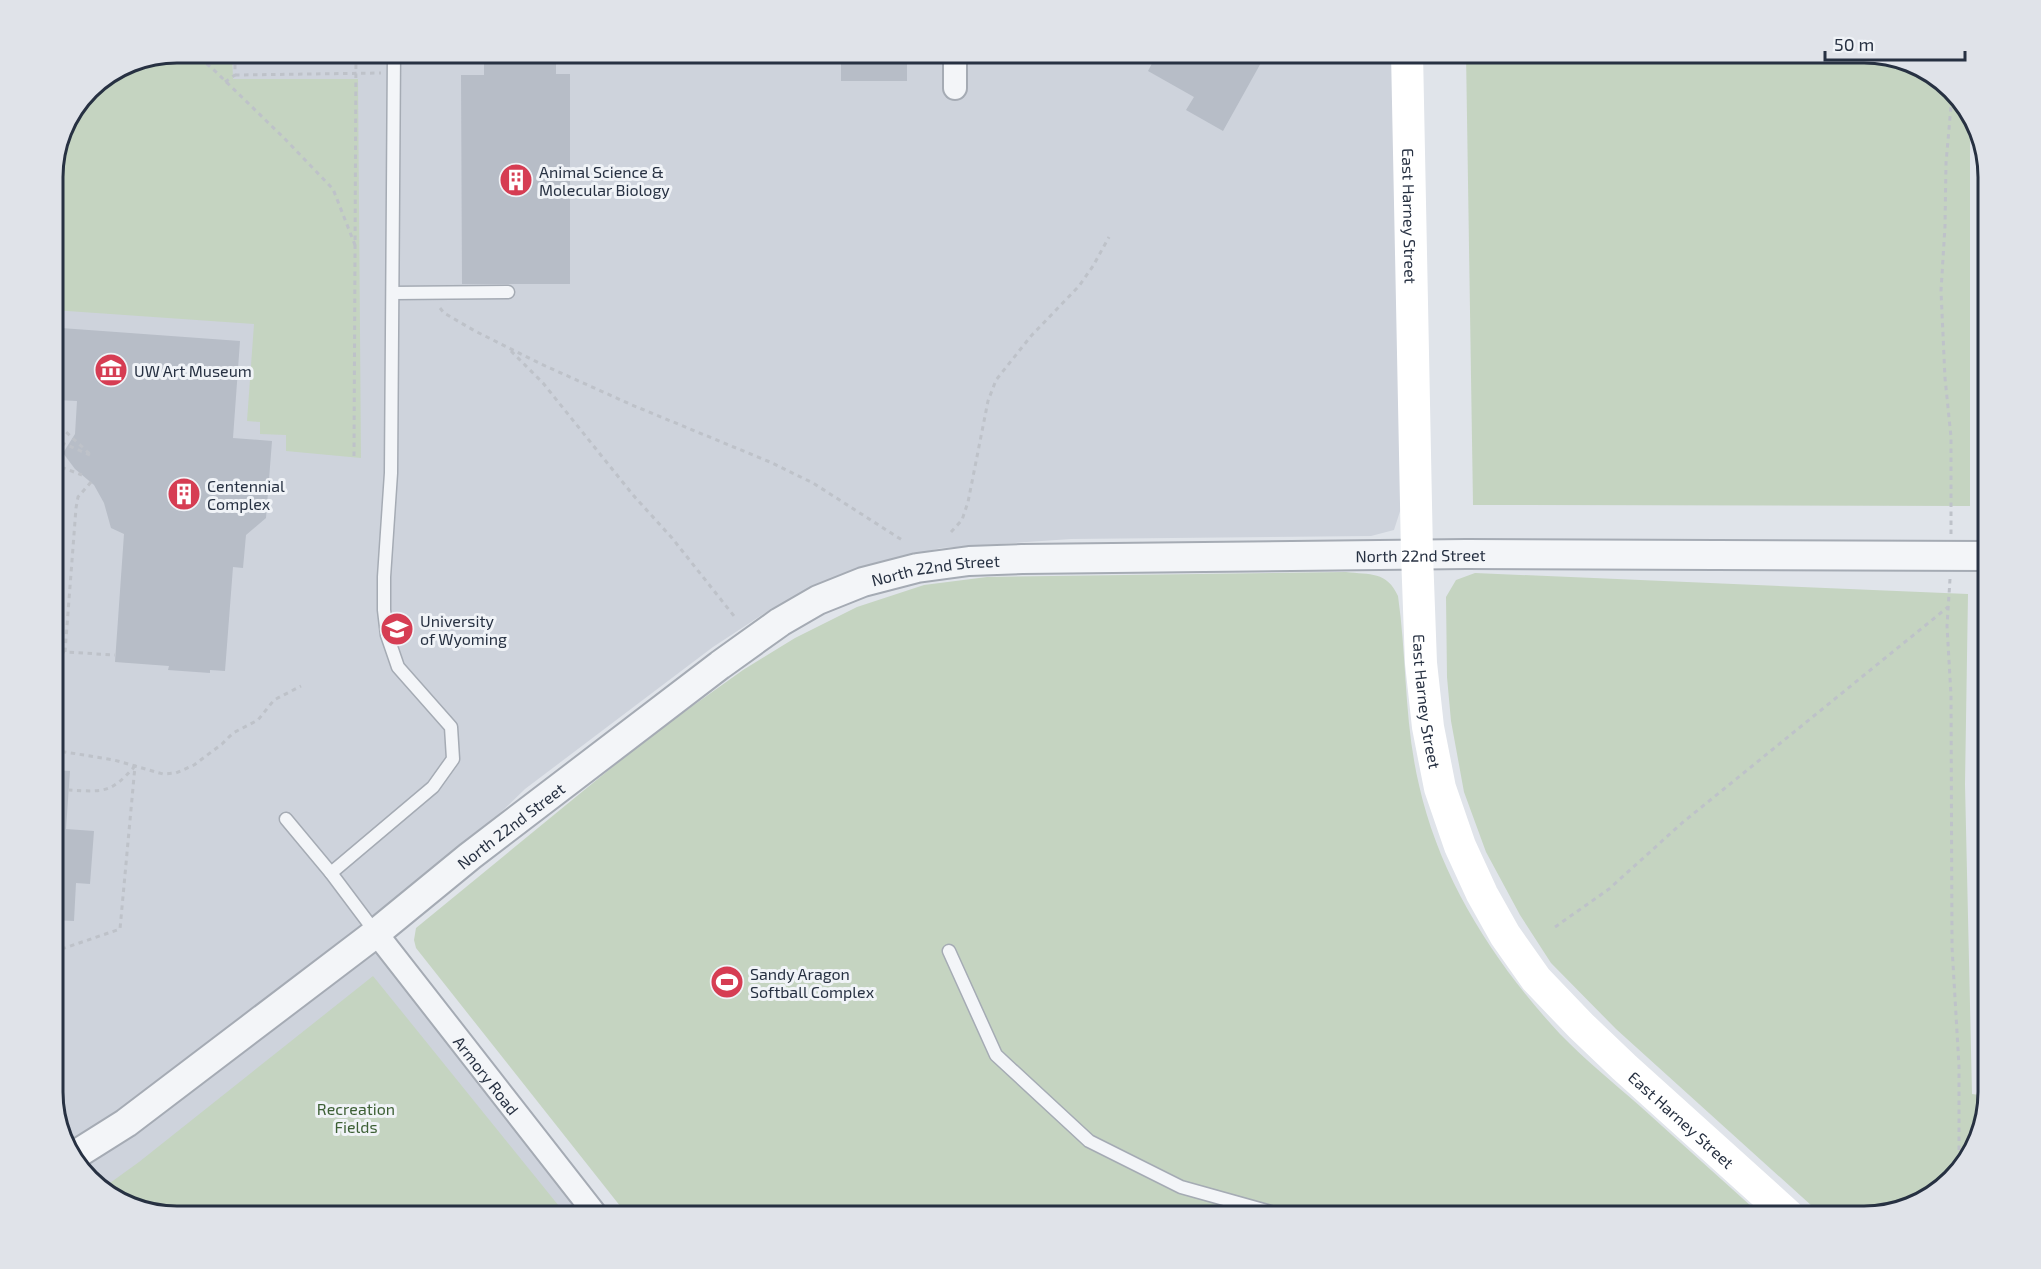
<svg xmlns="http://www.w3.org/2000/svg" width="2041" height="1269" font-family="'Exo 2',sans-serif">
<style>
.built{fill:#ced3dc}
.green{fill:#c5d4c1}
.building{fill:#b7bdc7}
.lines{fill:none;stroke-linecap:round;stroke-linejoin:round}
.service-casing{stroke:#a5abb4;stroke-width:15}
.minor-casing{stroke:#a5abb4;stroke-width:26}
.tertiary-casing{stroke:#a5abb4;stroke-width:32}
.path{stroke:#bec2c9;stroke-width:3;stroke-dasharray:4.5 4.5;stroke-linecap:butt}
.service{stroke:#f3f5f8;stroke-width:12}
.minor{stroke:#f3f5f8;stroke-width:22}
.tertiary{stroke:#f3f5f8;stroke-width:28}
.secondary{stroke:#fff;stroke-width:32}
.labels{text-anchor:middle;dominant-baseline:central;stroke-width:6;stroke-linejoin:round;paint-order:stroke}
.poi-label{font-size:16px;fill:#273142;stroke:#f0f3f7;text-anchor:start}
.street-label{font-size:16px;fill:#273142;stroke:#f0f3f7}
.park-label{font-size:16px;fill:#3c5f34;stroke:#f0f3f7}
.rim{fill:none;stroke:#273142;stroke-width:3}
</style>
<rect width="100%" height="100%" fill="#e0e4ea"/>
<polygon class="built" points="177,52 1393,53 1402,505 1394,530 1371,536 1071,539 941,548 873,564 768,611 713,647 525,789 376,933 587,1216 177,1216 115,1200 69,1154 53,1100 53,169 62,129 89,89 130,62"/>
<g class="green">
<polygon points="177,53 232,53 233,79 358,79 361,458 286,451 286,435 260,434 260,422 247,421 254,324 53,310 53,169 62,129 89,89 130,62"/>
<polygon points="1864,53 1926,69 1970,113 1970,506 1473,505 1466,53"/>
<path d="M 1346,572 C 1370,575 1387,571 1398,596 C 1407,659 1404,722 1419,785 C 1440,879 1495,964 1560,1034 C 1585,1060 1614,1083 1641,1107 C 1681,1143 1722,1180 1762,1216 L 628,1216 L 416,948 L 414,940 L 416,928 L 649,737 L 743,670 L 795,638 L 857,607 L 924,585 L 987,577 Z"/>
<polygon points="1475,573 1968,594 1965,784 1972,1094 1987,1096 1972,1154 1926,1200 1864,1216 1823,1216 1616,1029 1551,963 1520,915 1486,852 1464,792 1451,721 1447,677 1446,597 1456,580"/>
<polygon points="373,976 567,1216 177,1216 115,1200 103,1188 139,1162"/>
</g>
<g class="building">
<polygon points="484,52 556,52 556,74 570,74 570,284 462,284 461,75 484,75"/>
<rect x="841" y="52" width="66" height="29"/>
<polygon points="1158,52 1267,52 1223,131 1186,110 1194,97 1148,71"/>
<polygon points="61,328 240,341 233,438 272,441 266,518 246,535 243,568 233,567 225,671 210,670 210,673 168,670 169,666 115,662 124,534 111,528 104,503 94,485 75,469 63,453 75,434 77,401 56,400"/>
<polygon points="53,770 70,771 66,829 94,831 90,884 76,883 74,921 53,920"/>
</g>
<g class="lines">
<g class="service-casing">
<g id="service">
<polyline points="393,293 508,292"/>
<polyline points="286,819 331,873 376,933"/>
<polyline points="331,873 433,787 453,759 451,727 398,667 387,635 384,610 384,577 391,473 394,52"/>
<polyline points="949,951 996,1055 1089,1141 1181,1187 1285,1216"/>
</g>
</g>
<g class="minor-casing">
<g id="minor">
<polyline points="955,52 955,88"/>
<path id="s1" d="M 376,933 L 597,1216"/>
</g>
</g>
<g class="tertiary-casing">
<g id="tertiary">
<path id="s2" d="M 72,1157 L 126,1123 L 376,933 L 470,856 L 720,665 L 780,622 L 818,600 L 863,582 L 917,568 L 969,561 L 1022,559 L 1466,554 L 1988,556"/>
</g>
</g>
<g class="path">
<polyline points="193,52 215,71 284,138 333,189 355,245"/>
<polyline points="235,75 381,73"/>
<polyline points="225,82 235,75 235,52"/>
<polyline points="440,308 444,313 475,331 541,364 632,405 770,462 813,483 902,540"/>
<polyline points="511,351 543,383 633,495 672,538 734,616"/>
<polyline points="53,420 92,456"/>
<polyline points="53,439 90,455"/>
<polyline points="354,456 356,52"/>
<polyline points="53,464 82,475"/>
<polyline points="91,482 78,497 76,508 65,652 115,655"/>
<polyline points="951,532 962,520 968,502 988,401 996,380 1031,336 1079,286 1093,266 1109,237"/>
<polyline points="1951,534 1951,437 1945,378 1941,291 1945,226 1946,163 1952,95"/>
<polyline points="1950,579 1947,626 1951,695 1952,947 1959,1066 1959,1167"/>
<polyline points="53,750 114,760 163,774 176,773 194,765 222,744 233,733 258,720 274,700 301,686"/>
<polyline points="1555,927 1609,889 1682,823 1948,607"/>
<path d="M 53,952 L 120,929 L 135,766 C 111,793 105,792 69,790"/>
</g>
<use href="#service" class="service"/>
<use href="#minor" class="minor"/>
<use href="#tertiary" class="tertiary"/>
<path class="secondary" id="s3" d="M 1407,52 L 1417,554 L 1421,663 L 1428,727 L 1440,788 L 1460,846 L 1482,894 L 1505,935 L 1536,979 L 1581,1026 L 1624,1067 L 1789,1216"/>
</g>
<defs>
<g id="building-disc" transform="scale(1.725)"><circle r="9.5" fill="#d63d53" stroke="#f0f3f7"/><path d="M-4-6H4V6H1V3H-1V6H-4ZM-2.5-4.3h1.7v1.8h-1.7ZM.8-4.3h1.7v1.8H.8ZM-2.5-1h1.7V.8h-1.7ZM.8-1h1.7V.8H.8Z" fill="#fff"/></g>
<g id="museum-disc" transform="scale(1.725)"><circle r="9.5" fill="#d63d53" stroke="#f0f3f7"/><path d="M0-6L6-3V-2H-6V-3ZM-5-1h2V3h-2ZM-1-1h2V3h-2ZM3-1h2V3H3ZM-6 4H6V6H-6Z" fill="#fff"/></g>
<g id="university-disc" transform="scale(1.725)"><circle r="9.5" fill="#d63d53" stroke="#f0f3f7"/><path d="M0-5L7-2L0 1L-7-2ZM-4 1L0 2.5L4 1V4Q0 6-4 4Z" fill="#fff"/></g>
<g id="stadium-disc" transform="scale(1.725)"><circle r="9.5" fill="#d63d53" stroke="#f0f3f7"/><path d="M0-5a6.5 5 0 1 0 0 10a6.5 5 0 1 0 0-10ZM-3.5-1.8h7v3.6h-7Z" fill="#fff"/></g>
</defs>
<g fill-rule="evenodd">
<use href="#building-disc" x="516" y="180"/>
<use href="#museum-disc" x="111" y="370"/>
<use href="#building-disc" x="184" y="494"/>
<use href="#university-disc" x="397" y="629"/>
<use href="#stadium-disc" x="727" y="982"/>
</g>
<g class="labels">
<g class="poi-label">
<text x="539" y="171">Animal Science &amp;<tspan x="539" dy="18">Molecular Biology</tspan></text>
<text x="134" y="370">UW Art Museum</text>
<text x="207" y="485">Centennial<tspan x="207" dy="18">Complex</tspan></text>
<text x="420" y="620">University<tspan x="420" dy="18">of Wyoming</tspan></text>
<text x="750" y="973">Sandy Aragon<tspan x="750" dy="18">Softball Complex</tspan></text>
</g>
<g class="street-label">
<text stroke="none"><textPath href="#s3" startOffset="164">East Harney Street</textPath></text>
<text stroke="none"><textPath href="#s2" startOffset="1540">North 22nd Street</textPath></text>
<text stroke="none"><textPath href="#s2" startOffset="1054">North 22nd Street</textPath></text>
<text stroke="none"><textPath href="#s3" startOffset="650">East Harney Street</textPath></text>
<text stroke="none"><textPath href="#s2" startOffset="550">North 22nd Street</textPath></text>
<text stroke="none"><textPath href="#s1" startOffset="180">Armory Road</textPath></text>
<text stroke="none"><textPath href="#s3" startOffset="1155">East Harney Street</textPath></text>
</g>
<g class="park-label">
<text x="356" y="1108">Recreation<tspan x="356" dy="18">Fields</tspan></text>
</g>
</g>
<path d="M0 0H2041V1269H0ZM177 63H1864A114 114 0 0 1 1978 177V1092A114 114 0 0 1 1864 1206H177A114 114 0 0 1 63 1092V177A114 114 0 0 1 177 63Z" fill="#e0e3e9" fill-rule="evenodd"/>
<path class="rim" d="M177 63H1864A114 114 0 0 1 1978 177V1092A114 114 0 0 1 1864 1206H177A114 114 0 0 1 63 1092V177A114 114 0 0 1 177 63Z"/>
<path d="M1825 51v9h140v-9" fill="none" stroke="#273142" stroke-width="3"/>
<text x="1834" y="51" font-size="18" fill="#273142" stroke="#f0f3f7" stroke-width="4.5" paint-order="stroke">50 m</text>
</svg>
